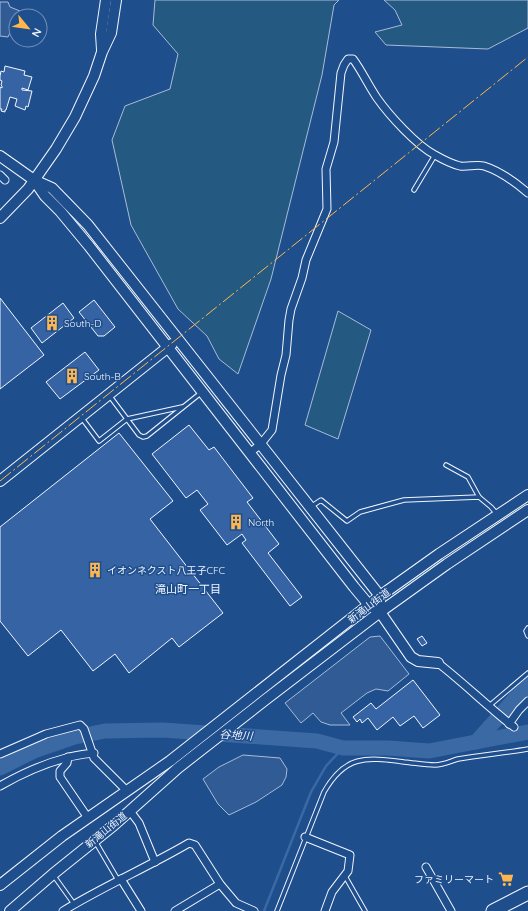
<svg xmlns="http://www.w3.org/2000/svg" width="528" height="911" font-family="Quicksand,'Noto Sans JP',sans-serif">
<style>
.green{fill:#245a82;stroke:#a8bbd7}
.parking{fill:#305b95;stroke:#a8bbd7}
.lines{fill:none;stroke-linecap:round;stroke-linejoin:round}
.stream{stroke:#3b69a3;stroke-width:2.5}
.river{stroke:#3b69a3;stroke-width:15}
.building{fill:#3563a3;stroke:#f2f6ff}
.lane-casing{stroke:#f2f6ff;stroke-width:5.5}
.street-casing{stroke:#f2f6ff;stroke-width:9}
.secondary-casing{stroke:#f2f6ff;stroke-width:12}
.highway-casing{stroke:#f2f6ff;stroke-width:15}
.lane{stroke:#1f4e8c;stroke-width:3.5}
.street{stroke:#1f4e8c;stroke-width:7}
.secondary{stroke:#1f4e8c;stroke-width:10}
.highway{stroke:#1f4e8c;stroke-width:13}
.power{stroke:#ffb74d;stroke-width:1;stroke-dasharray:14 3 2 3;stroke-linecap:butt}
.labels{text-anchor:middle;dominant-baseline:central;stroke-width:3;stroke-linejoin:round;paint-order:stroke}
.poi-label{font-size:10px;fill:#f2f6ff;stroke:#1f4e8c;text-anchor:start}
.street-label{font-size:10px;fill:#f2f6ff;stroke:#1f4e8c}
.neighbourhood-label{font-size:11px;fill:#f2f6ff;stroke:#1f4e8c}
.water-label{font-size:11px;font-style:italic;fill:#f2f6ff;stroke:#1f4e8c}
</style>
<rect width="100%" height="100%" fill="#1f4e8c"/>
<g class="green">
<polygon points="155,0 339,0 334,5 322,75 271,279 238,374 219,359 207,336 178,309 131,225 112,140 125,106 170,89 178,54 153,25"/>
<polygon points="384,0 528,0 528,28 488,49 386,45 375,32 402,25 395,10"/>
<polygon points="338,311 371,330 338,439 305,425"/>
</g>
<g class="parking">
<polygon points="0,2 8,2 10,7 20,11 18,16 16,16 16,20 8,37 0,36"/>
<polygon points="380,636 409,674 388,691 376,689 367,693 341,713 350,725 330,725 321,722 313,713 301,723 285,703 370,637"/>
<polygon points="243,755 280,758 287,769 286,777 282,785 256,802 229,815 218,804 203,779 219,767"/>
</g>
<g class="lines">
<polyline class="stream" points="264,911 311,792 326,766 343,748"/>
<g class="river">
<polyline points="476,742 528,684"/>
<polyline points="0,768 34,751 75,737 105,731 163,730 317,741 343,748 388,748 429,751 528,732"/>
</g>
</g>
<g class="building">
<polygon points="5,66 25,71 24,75 32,77 28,90 22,88 22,90 32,91 28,107 26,106 25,110 15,106 17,99 10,97 6,110 5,110 5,112 1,111 2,109 0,109 0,87 2,88 2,86 1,85 2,81 0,80 0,76 1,71 4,72"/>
<polygon points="0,298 44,355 0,389"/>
<polygon points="94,300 115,327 104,336 98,336 79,312"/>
<polygon points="63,303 74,318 42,343 31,328"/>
<polygon points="85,352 99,370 60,399 46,382"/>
<polygon points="189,425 209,450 214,447 253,498 247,502 279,544 268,553 302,597 290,606 242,543 246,540 242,534 227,545 200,510 208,504 197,490 186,498 152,454"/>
<polygon points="119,433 173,501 150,519 223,613 179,647 172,638 129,673 115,654 93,671 61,630 28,656 0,621 0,527"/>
<polygon points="422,636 427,643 422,646 417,639"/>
<polygon points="413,680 440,715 423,728 414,716 400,726 393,717 377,730 368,718 362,723 360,719 357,722 353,717 371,703 376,709"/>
</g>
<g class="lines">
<g class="lane-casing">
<g id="lane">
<polyline points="414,190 435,155"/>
<polyline points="109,395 139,435 143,437 147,436 202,392"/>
<polyline points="81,417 99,441 127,419 182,407"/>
<polyline points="446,465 468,477 479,497"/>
<polyline points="312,506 321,500 347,521 360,512 404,500 479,497 491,507 497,514"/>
<polyline points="528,628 526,631 528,636"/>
<polyline points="489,706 528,673"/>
<polyline points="95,841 118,880"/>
<polyline points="54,876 74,904"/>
<polyline points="345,876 365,911"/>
<path d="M 277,911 L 324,792 C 345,755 365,757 404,762 C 415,763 425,765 435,765 C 443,765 451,761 458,759 C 481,755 505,753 528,749"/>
</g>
</g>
<g class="street-casing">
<g id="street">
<polyline points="0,175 5,180"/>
<path d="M 249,453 L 260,445 L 272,430 L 281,375 L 286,355 L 289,320 L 291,309 L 302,278 L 306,260 L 327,209 L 326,169 L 334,142 L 341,73 L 344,65 L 348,59 L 353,59 C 362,71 368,85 377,98 C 389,115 416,145 435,155 C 442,159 452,164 460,166 C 468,167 477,164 484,166 C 500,171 515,182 528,193"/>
<path d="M 438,663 C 464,683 488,707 514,727"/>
<polyline points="509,724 519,710 528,701"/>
<polyline points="0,754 46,734 80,725 84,729 94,758 127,791"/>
<polyline points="68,757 67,763 60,771 60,777 88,818"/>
<path d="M 0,786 C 21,774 43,764 66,758 C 75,755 85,754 94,753"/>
<polyline points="130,811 139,823 155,862"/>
<polyline points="305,837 350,855 348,871 332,892 325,911"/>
<polyline points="426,867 451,911"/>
<polyline points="121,879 141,911"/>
<path d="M 63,911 C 104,886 148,867 189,843 L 195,845 L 220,884 L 236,903 L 254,911"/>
<polyline points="175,911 220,884"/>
</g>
</g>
<g class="secondary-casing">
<g id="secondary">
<polyline points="102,50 101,34 106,0"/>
<polyline points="0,156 34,180 52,188 88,225 380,596 380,602"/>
<polyline points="34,180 45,196 60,211 89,246 354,587 369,605 380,612 411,657 418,661 438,663"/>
<polyline points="0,218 28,189 56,149 75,117 94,76 102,52 111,33 116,0"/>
<polyline points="0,481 172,344"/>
<polyline points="0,885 62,836 170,761 380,596 439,554 528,495"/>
<polyline points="10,911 53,874 114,825 178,768 265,700 380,612 447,564 528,510"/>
</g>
</g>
<g class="highway-casing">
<polyline id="highway" points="493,911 528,893"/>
</g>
<use href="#lane" class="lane"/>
<use href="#street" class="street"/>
<use href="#secondary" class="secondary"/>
<use href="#highway" class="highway"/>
<polyline class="power" points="0,481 528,57"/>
</g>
<defs>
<g id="building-bare" transform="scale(1.2)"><path d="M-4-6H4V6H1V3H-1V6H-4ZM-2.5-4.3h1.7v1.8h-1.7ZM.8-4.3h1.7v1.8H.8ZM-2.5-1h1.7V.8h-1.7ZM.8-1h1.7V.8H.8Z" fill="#ffb74d" stroke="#1f4e8c" stroke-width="2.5" paint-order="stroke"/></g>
<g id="supermarket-bare" transform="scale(1.2)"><path d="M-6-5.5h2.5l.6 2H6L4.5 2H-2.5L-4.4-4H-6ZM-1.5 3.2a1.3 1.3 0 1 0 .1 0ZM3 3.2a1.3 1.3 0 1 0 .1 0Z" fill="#ffb74d" stroke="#1f4e8c" stroke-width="2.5" paint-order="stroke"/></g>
</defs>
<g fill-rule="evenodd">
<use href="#building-bare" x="52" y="323"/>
<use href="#building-bare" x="72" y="376"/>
<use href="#building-bare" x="236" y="522"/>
<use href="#building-bare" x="95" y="570"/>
<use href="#supermarket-bare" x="506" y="879"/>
</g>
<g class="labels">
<g class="poi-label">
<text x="64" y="323">South-D</text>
<text x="84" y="376">South-B</text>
<text x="248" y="522">North</text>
<text x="107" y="570">イオンネクスト八王子CFC</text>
<text x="494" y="879" text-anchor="end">ファミリーマート</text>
</g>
<g class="street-label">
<text transform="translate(369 606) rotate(-37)">新滝山街道</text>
<text transform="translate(106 830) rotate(-39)">新滝山街道</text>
</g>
<g class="neighbourhood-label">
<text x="188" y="589">滝山町一丁目</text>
</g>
<g class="water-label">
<text transform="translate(236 735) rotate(4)">谷地川</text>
</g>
</g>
<g transform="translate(28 28) rotate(119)"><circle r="19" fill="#1f4e8c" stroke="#7391ba"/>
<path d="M0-3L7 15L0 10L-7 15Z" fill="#ffb74d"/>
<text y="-6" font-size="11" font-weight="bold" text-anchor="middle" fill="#f2f6ff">N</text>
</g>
</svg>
